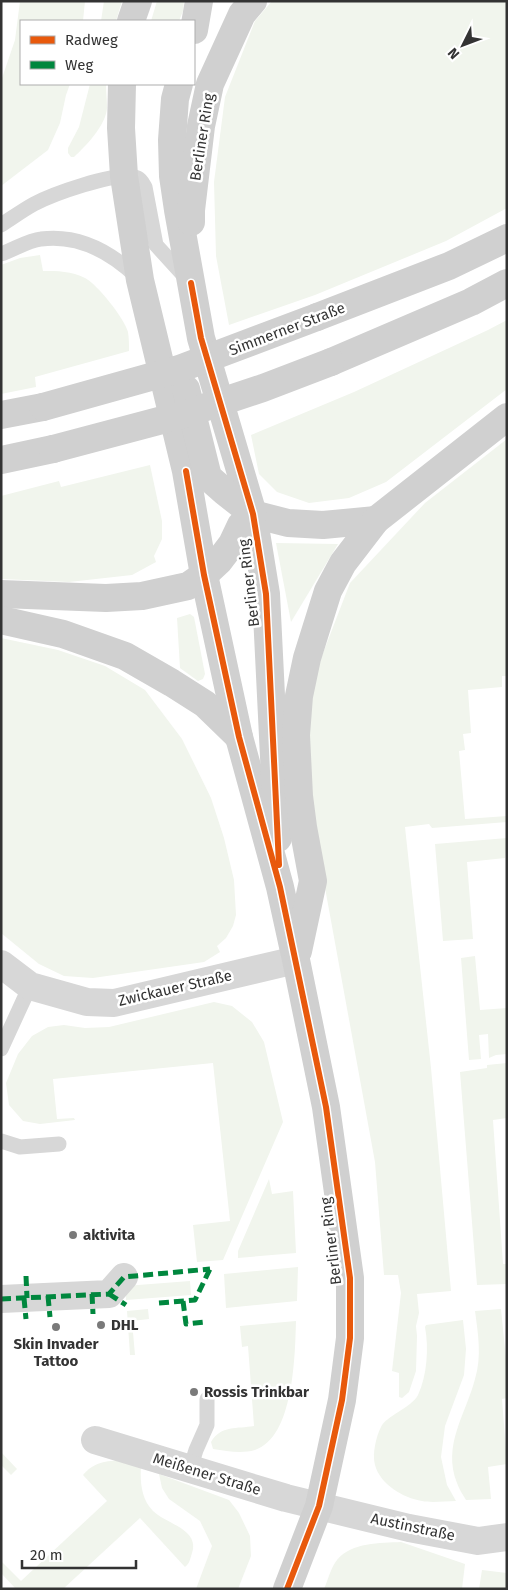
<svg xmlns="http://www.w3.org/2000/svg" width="508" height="1590" font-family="'Fira Sans',sans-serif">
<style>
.green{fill:#f1f5ed}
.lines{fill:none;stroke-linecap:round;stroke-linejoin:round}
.lane{stroke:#d7d7d7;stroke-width:15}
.street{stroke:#d7d7d7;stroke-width:28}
.secondary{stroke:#d0d0d0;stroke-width:28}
.secondary-bridge{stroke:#d0d0d0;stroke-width:28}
.quiet{stroke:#00873e;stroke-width:5;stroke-dasharray:10 5;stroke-linecap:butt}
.cycleway-casing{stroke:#fff;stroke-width:9}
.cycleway{stroke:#e8590c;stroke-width:6}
.poi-dot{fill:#7a7a7a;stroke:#fff;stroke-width:2}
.labels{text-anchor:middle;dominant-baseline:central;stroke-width:5;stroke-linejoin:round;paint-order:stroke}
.street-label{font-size:15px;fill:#333;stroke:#fff}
.poi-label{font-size:15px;font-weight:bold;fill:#333;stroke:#fff;text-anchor:start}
</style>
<rect width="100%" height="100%" fill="#fff"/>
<g class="green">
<polygon points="20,1 85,1 83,21 21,21 21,84 70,84 66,95 60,123 48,150 1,186 1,81 15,40"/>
<polygon points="104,1 122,1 116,21 101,21"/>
<polygon points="157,1 184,1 183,11 179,21 151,21"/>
<polygon points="272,1 507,1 507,208 446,241 315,295 229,325 216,256 214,182 225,97 255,21"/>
<path d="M 90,84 L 106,84 C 106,92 107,100 107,108 C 106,125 86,146 74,157 L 71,157 L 68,153 L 68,148 L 79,127 Z"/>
<path d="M 40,255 L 43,271 C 57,271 72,271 85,278 C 97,284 125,319 128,332 C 129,338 129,345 129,351 L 35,377 L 36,387 L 1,394 L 1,265 L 20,258 Z"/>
<polygon points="507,320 507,389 386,482 349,498 309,503 277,492 259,474 251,435 354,392 488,330"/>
<polygon points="507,439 507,676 502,676 502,687 468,690 471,733 463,734 465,750 459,751 465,819 507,816 507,822 432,828 429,824 405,827 431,1068 451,1291 417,1294 419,1313 416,1326 417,1336 416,1371 409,1392 402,1398 399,1397 399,1373 392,1371 401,1293 398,1275 384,1275 375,1162 311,811 307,744 313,679 350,583 425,503"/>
<polygon points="150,465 162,521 162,539 154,556 156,562 132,575 69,582 1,579 1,496 59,481 61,487"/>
<polygon points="276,543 338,544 291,622"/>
<polygon points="190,614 194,617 205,674 203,679 198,681 180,668 177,618"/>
<polygon points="1,638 58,650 105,666 145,690 182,739 211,798 224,838 234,880 236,915 233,926 226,938 217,946 220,952 204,962 93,978 64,976 39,964 1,933"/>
<polygon points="507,838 505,858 467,862 473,939 443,941 435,844"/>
<polygon points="475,956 480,1010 507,1008 507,1054 496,1055 489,1058 488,1034 479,1035 481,1059 469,1060 461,958"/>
<polygon points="214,1002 232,1006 252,1022 264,1042 283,1122 223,1260 197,1262 193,1225 230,1221 213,1063 53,1079 57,1119 74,1118 75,1120 40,1124 23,1121 9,1105 6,1083 18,1054 32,1036 48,1027 64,1025 85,1028 109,1027"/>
<polygon points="507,1063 507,1118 493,1120 503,1264 507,1264 507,1284 477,1285 460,1072 487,1068 487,1065"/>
<polygon points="269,1179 272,1194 293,1191 296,1253 238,1258 238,1251"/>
<polygon points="298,1267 297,1301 226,1308 224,1274"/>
<polygon points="190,1281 191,1295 126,1300 125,1286"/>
<polygon points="148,1309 149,1319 132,1321 135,1355 130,1355 127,1311"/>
<path d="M 501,1309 L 507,1369 L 507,1398 L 502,1399 L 507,1464 L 488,1467 L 491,1499 L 466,1500 C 463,1495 459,1489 457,1483 C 442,1445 466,1414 475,1379 C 482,1356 478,1334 475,1311 Z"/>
<path d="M 463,1320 L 466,1349 L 464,1375 L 445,1426 L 441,1457 L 447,1485 L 456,1501 C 445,1501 432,1503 422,1501 C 403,1498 380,1484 375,1465 C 372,1454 376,1437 381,1427 C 386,1416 411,1408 418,1395 C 427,1376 429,1348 425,1327 L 426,1325 Z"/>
<path d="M 296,1321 C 295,1355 294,1437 255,1450 C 241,1454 227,1451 213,1449 L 211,1442 C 221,1425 237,1429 254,1426 L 248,1346 L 242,1347 L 240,1326 Z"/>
<polygon points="1,1452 17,1469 11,1475 1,1465"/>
<path d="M 122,1460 L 141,1466 C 140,1481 141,1499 153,1511 C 166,1524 200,1529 192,1553 C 190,1559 190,1563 185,1567 L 140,1518 L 63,1589 L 16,1589 L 1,1573 L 1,1561 L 21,1581 L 107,1501 L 83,1475 C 94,1462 106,1461 122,1460 Z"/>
<polygon points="159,1474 229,1500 239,1513 250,1536 251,1556 238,1589 196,1589 212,1546 200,1521 169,1499 162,1488"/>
<path d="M 401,1542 L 465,1564 L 462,1589 L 324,1589 C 328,1580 331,1567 337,1560 C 352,1542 380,1543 401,1542 Z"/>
<polygon points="482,1570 507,1573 507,1589 479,1589"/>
</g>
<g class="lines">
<g class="lane">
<path d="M 1,225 C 12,218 23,210 34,204 C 53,194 114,172 134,177 C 140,178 142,182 145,187 L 156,245 L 186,278"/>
<path d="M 1,254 C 13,250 29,240 41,239 C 79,234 111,252 138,278"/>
<polyline points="1,1049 30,986"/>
<polyline points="1,1141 20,1147 59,1144"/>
<polyline points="190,1469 196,1450 207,1425 207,1399"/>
</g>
<g class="street">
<polyline points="1,964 30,986 87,1002 114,1003 296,960"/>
<polyline points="1,1299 109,1294 124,1277"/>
<polyline points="95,1440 286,1498 409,1528 478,1541 507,1537"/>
</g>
<g class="secondary">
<polyline points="131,21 138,1"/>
<polyline points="194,30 199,1"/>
<polyline points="122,84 121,128 124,176 140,280 186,471 204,575 239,737 280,887 296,960 326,1107 350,1278 350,1338 342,1400 319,1506 287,1589"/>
<polyline points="179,84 175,99 172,140 173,176 178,210 201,338 253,514 266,594 278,838"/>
<polyline points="191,222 191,210 201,126 210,84 242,14 253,1"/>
<polyline points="317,317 449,266 507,238"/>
<polyline points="331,362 471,302 507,283"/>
<polyline points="186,389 208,477 225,492 253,514 288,523 323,525 376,520"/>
<polyline points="1,415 43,407"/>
<polyline points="1,460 53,449"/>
<polyline points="1,594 106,598 142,596 188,586 204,575 219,561 232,544 241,525 253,514"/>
<polyline points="1,620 63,634 125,656 172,683 205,704 239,737"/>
<polyline points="298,951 313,881 303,827 299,796 296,735 299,696 307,658 328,591 343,563 376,520 507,417"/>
</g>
<g class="secondary-bridge">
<polyline points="43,407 179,369 317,317"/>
<polyline points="53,449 185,414 263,388 331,362"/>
</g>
<g class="quiet">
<polyline points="26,1276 27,1298"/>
<polyline points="92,1294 93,1314"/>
<polyline points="109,1294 126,1305"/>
<polyline points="48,1296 50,1317"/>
<polyline points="24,1298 26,1319"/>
<polyline points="1,1299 109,1294 124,1277 210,1269"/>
<polyline points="183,1301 186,1324 206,1322"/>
<polyline points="159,1303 195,1300 210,1269"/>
</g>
<g class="cycleway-casing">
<g id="cycleway">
<polyline points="191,283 201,338 253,514 266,594 279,865"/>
<polyline points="186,471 204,575 239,737 280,887 326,1107 350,1278 350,1338 342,1400 319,1506 287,1589"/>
</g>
</g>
<use href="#cycleway" class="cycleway"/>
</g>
<g class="poi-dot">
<circle cx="73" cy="1235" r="5"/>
<circle cx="101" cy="1325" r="5"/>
<circle cx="56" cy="1327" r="5"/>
<circle cx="194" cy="1392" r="5"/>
</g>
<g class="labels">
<g class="street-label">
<text transform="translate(202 137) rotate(-81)">Berliner Ring</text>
<text transform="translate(287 329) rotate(-21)">Simmerner Straße</text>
<text transform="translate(249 583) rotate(-97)">Berliner Ring</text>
<text transform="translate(175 988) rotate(-13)">Zwickauer Straße</text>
<text transform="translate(331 1241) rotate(-97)">Berliner Ring</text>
<text transform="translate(207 1474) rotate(17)">Meißener Straße</text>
<text transform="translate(413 1527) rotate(12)">Austinstraße</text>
</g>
<g class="poi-label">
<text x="83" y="1235">aktivita</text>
<text x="111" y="1325">DHL</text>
<text x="56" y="1344" text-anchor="middle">Skin Invader<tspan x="56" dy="17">Tattoo</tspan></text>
<text x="204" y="1392">Rossis Trinkbar</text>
</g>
</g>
<rect width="508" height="1590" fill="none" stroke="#333333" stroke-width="5"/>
<rect x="20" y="20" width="175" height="65" fill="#ffffff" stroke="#adadad"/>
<rect x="30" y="36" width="25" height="8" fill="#e8590c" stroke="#adadad"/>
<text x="65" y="45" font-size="15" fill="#333333">Radweg</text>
<rect x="30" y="61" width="25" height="8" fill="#00873e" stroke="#adadad"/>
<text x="65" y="70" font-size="15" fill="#333333">Weg</text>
<g transform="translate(463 45) rotate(228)" stroke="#ffffff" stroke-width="4" paint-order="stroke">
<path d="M0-4L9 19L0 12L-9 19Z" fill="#333333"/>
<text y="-8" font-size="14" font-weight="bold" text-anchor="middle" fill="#333333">N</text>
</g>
<path d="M22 1560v8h114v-8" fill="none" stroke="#333333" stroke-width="2.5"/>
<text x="30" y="1560" font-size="15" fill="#333333" stroke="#ffffff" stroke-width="4" paint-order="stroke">20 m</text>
</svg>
